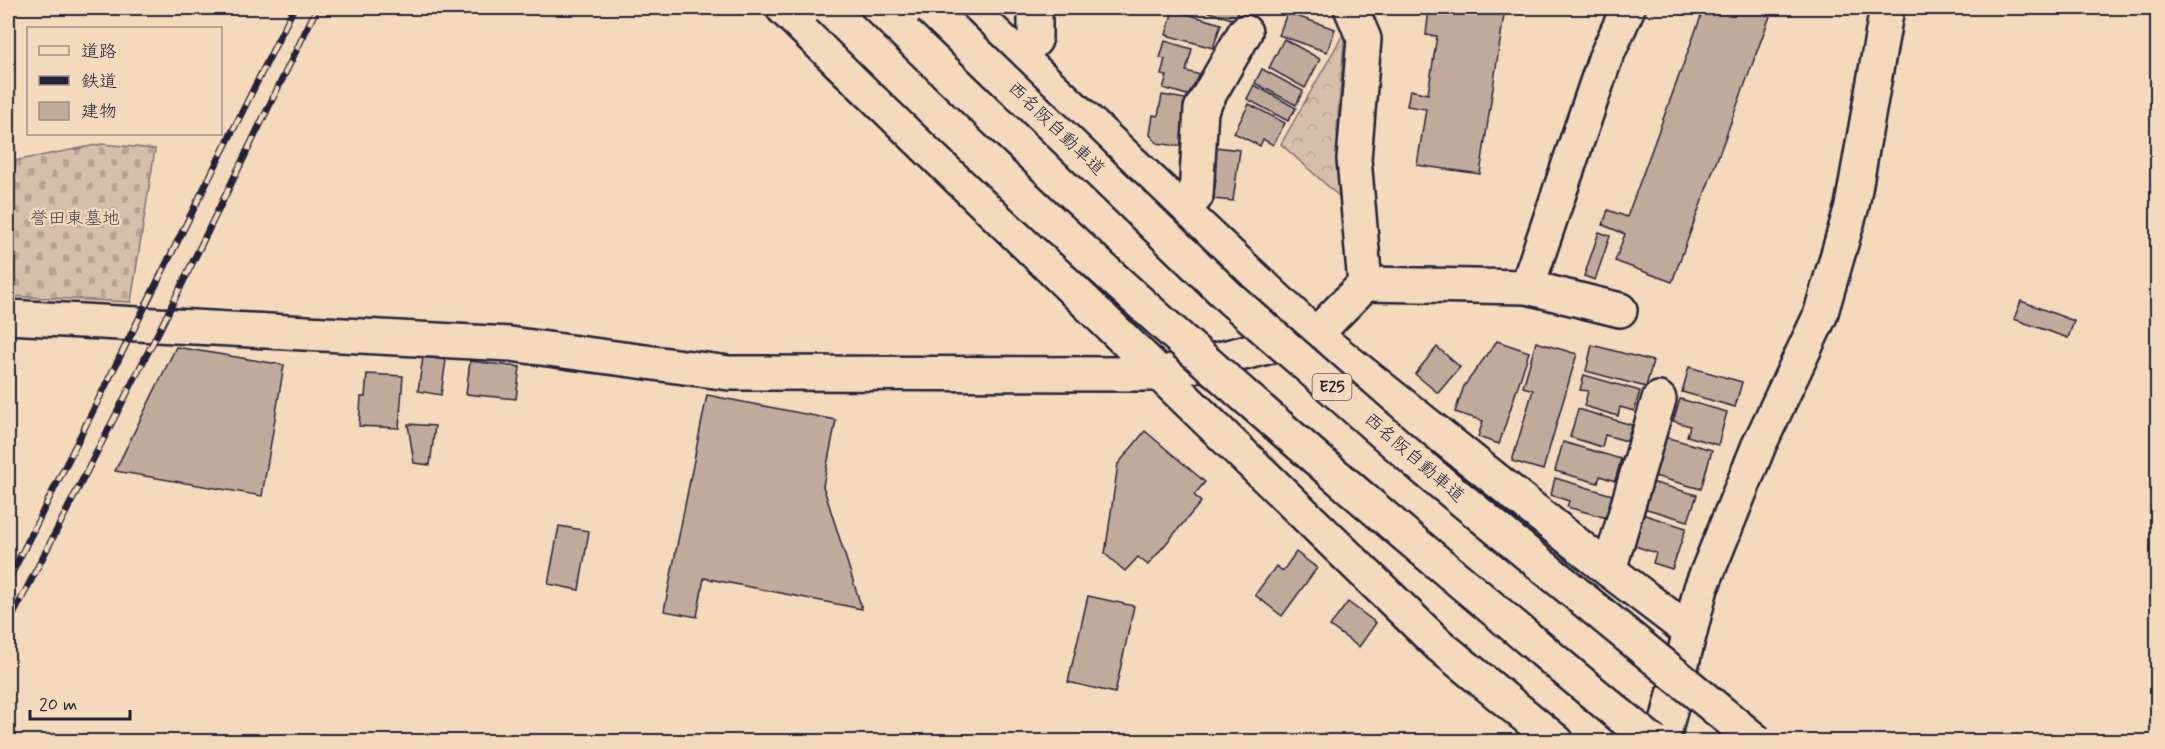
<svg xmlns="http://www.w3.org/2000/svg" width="2165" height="749" font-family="Mynerve,'Klee One',sans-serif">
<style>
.forest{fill:url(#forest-crowns);stroke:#7c7072;stroke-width:1.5}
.cemetery{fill:url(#cemetery-stones);stroke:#7c7072;stroke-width:1.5}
.building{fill:#c0ab9b;stroke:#22223b;stroke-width:1.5}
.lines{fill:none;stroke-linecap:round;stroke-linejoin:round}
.minor-casing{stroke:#22223b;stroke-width:38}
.minor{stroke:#f4d9bb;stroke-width:33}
.rail-casing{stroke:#22223b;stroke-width:7}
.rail{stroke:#f4d9bb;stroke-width:4.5;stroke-dasharray:14;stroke-linecap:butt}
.highway-bridge-casing{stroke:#22223b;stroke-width:38;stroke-linecap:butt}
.highway-bridge{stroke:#f4d9bb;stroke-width:33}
.labels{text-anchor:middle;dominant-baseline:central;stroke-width:4.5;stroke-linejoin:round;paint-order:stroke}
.shield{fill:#f4d9bb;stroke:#615961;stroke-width:1.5}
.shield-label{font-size:16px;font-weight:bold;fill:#22223b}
.street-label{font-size:18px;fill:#22223b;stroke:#f4d9bb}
.park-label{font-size:18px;fill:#464151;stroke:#f4d9bb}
</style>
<defs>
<pattern id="forest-crowns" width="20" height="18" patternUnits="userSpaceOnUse" patternTransform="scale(1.5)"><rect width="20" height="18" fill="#d6bea8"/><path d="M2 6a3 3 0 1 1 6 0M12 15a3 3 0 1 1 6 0" fill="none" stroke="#b7a392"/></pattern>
<pattern id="cemetery-stones" width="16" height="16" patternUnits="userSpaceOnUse" patternTransform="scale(1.5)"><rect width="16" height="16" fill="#d6bea8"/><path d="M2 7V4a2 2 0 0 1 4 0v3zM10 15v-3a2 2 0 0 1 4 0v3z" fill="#b7a392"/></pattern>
</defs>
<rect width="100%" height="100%" fill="#f4d9bb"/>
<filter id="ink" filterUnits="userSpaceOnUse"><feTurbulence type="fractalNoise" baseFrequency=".0167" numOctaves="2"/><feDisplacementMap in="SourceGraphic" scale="12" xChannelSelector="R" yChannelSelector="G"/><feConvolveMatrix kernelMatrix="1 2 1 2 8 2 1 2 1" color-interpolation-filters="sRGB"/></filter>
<g filter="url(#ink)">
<polygon class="forest" points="1345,31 1337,130 1342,199 1281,144"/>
<polygon class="cemetery" points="102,144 155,149 131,302 8,296 8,162"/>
<g class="building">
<polygon points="1196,8 1239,8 1235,20"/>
<polygon points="1441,8 1505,8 1480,174 1417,165 1426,109 1407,106 1410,90 1428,94 1437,36 1426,35 1429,9 1440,11"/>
<polygon points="1704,8 1773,8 1672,282 1615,261 1625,234 1603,225 1608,210 1627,217"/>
<polygon points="1173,10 1221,24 1213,48 1166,35"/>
<polygon points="1287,13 1335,29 1327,52 1279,35"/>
<polygon points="1284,39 1320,59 1305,88 1269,68"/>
<polygon points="1165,41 1192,49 1186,71 1200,75 1194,97 1163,88 1167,76 1161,75 1165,59 1160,58"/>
<polygon points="1262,69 1303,91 1296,105 1255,83"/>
<polygon points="1254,85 1296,108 1288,121 1247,99"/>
<polygon points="1162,95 1191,100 1183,147 1157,143 1150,135 1153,115 1158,116"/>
<polygon points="1249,104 1285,123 1273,145 1263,139 1260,146 1234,133"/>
<polygon points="1215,147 1240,150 1233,201 1213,199 1216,179 1211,179"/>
<polygon points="1599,232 1610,236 1595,280 1584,276"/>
<polygon points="2021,301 2074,321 2068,338 2014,319"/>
<polygon points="1497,341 1529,352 1499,444 1478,437 1483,421 1455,412 1464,386"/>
<polygon points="1536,342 1577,354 1543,470 1512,461 1533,390 1523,387"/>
<polygon points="1592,345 1653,361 1646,387 1586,371"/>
<polygon points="176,347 284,365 262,496 115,471"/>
<polygon points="1437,347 1460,367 1438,393 1415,374"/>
<polygon points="423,357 446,360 441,395 418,391"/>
<polygon points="470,361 520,367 516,399 466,394"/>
<polygon points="1689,367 1742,382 1735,407 1682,392"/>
<polygon points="367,374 403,376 399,428 359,426 361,397 365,397"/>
<polygon points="1584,375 1640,391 1634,411 1620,407 1618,416 1584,406 1588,391 1580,390"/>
<polygon points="707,395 836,420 823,486 862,609 704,578 697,617 664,611"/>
<polygon points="1680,399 1727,412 1718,445 1687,436 1690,426 1673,421"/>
<polygon points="1578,409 1632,425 1627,441 1605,435 1602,447 1570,437"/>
<polygon points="408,424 435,426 430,465 414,463"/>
<polygon points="1145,431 1205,482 1194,495 1201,502 1148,565 1138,557 1125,571 1105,554 1118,464"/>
<polygon points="1665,437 1712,450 1701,489 1654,476"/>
<polygon points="1563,442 1621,459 1615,481 1600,476 1598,483 1555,471"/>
<polygon points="1555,478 1619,497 1611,519 1567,507 1569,501 1551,495"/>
<polygon points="1648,481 1697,495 1688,521 1640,507"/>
<polygon points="1642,514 1686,528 1672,569 1653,563 1656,553 1632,545"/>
<polygon points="559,526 589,531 579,590 548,584"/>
<polygon points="1296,552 1317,568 1282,616 1255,595 1276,566 1283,571"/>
<polygon points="1088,596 1134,606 1115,693 1068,682"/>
<polygon points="1348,602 1376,623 1359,647 1330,626"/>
</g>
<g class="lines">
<g class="minor-casing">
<g id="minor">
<polyline points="783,8 1439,645 1557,742"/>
<polyline points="968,8 1315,335 1609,570 1690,632"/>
<polyline points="1020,56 1035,40 1035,8"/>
<polyline points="1183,210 1196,196 1201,109 1245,32"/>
<polyline points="1365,284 1527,287 1620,310"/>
<polyline points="1527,287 1605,59 1628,8"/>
<polyline points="8,317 510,344 729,373 1160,374 1315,335 1365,284 1354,159 1364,39 1351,8"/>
<polyline points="1609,570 1659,399"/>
<polyline points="1662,742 1701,588 1759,445 1820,316 1852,206 1887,8"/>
</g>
</g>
<use href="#minor" class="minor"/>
<g class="rail-casing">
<g id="rail">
<polyline points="8,581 294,8"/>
<polyline points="8,625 162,325 317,8"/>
</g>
</g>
<use href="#rail" class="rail"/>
<g class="highway-bridge-casing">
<g id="highway-bridge">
<path d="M 829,8 C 1030,208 1243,399 1461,582 C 1525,635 1588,690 1653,742"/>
<polyline points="930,8 1231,299 1427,471 1757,742"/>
</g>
</g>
<use href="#highway-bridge" class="highway-bridge"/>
</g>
</g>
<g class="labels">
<rect class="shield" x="1312.5" y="374" width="39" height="26" rx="4.5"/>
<g class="shield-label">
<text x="1332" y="387">E25</text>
</g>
<g class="street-label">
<text transform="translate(1056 129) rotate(44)">西名阪自動車道</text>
<text transform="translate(1414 458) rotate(41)">西名阪自動車道</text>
</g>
<g class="park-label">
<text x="75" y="219">誉田東墓地</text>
</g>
</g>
<rect width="2165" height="749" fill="none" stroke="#f4d9bb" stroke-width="30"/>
<rect x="15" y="15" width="2135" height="719" fill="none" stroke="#22223b" stroke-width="2" filter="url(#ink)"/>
<rect x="27" y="27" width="195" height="108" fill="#f4d9bb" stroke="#a09088" stroke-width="1.5"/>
<rect x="39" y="46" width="30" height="9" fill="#f4d9bb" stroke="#a09088" stroke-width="1.5"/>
<text x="81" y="57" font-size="18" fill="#22223b">道路</text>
<rect x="39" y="76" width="30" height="9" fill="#22223b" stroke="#a09088" stroke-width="1.5"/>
<text x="81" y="87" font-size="18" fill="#22223b">鉄道</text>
<rect x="39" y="102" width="30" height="18" fill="#c0ab9b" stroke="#a09088" stroke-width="1.5"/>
<text x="81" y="117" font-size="18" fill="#22223b">建物</text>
<path d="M30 710v9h100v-9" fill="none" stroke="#22223b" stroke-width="3"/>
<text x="39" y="710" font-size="18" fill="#22223b" stroke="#f4d9bb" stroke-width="4.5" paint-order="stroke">20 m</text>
</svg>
